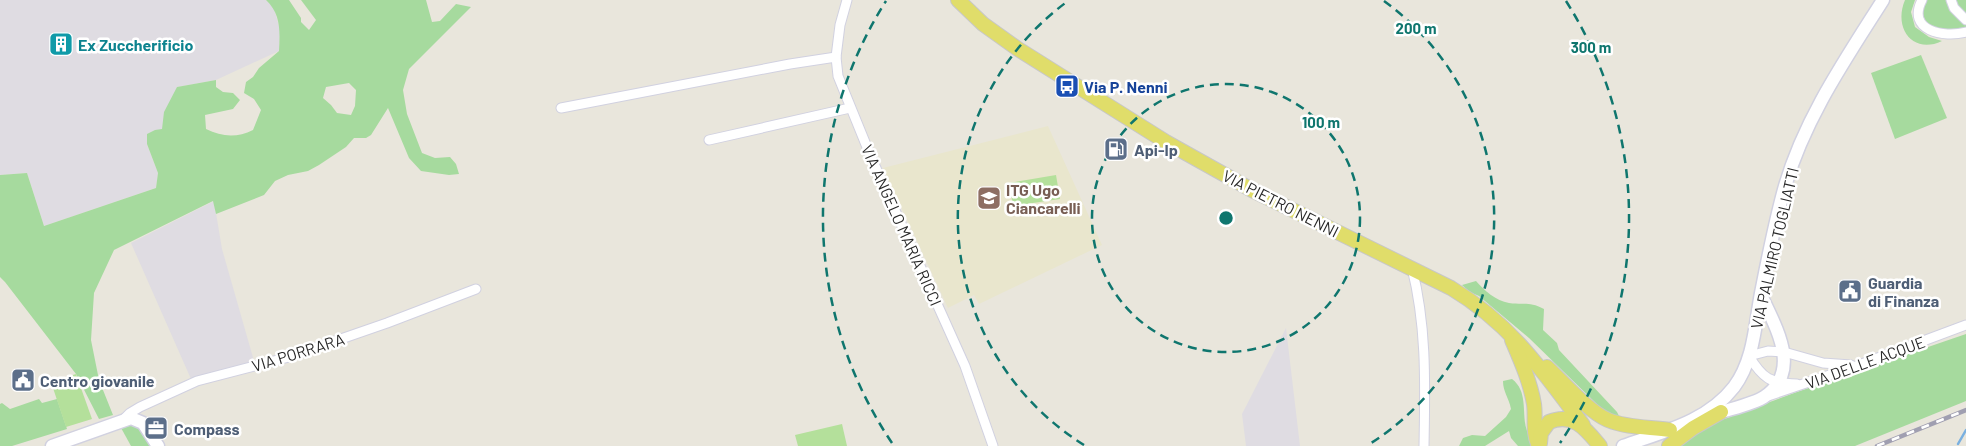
<svg xmlns="http://www.w3.org/2000/svg" width="1966" height="446" font-family="Barlow,sans-serif">
<style>
.industrial{fill:#dfdce2}
.education{fill:#e9e6cd}
.green{fill:#a6da9e;fill-rule:evenodd}
.pitch{fill:#b4e09b}
.lines{fill:none;stroke-linecap:round;stroke-linejoin:round}
.stream{stroke:#7ab0e0;stroke-width:2.5}
.street-casing{stroke:#d1d1e0;stroke-width:11}
.secondary-casing{stroke:#d1d1e0;stroke-width:15}
.primary-casing{stroke:#c7c7c7;stroke-width:16}
.street{stroke:#fff;stroke-width:9}
.secondary{stroke:#fff;stroke-width:12}
.primary{stroke:#e0dd6a;stroke-width:14}
.rail-casing{stroke:#a09fb1;stroke-width:4.5}
.rail{stroke:#fff;stroke-width:2.5;stroke-dasharray:8;stroke-linecap:butt}
.ring{fill:none;stroke:#0f766e;stroke-width:2.5;stroke-dasharray:9 6}
.labels{text-anchor:middle;dominant-baseline:central;stroke-width:5;stroke-linejoin:round;paint-order:stroke}
.culture-label{font-size:16px;font-weight:bold;fill:#0d838f;stroke:#fff;text-anchor:start}
.transit-label{font-size:16px;font-weight:bold;fill:#164399;stroke:#fff;text-anchor:start}
.service-label{font-size:16px;font-weight:bold;fill:#4e5e75;stroke:#fff;text-anchor:start}
.education-label{font-size:16px;font-weight:bold;fill:#785e54;stroke:#fff;text-anchor:start}
.street-label{font-size:16px;fill:#282828;stroke:#fff}
.centre{fill:#0f766e;stroke:#fff;stroke-width:2.5}
.ring-label{font-size:15px;text-anchor:middle;font-weight:bold;fill:#0f766e;stroke:#fff;stroke-width:5;stroke-linejoin:round;paint-order:stroke}
</style>
<rect width="100%" height="100%" fill="#e9e6dc"/>
<g class="industrial">
<polygon points="0,0 266,0 274,8 280,30 279,51 216,80 177,87 162,129 147,144 158,173 156,188 44,226 27,173 0,175"/>
<polygon points="214,201 222,249 254,361 191,379 131,243"/>
<polygon points="1286,328 1300,446 1246,446 1242,414"/>
</g>
<polygon class="education" points="1048,126 1102,245 979,304 974,295 948,308 883,168"/>
<g class="green">
<path d="M 266,0 L 289,0 L 301,18 L 301,22 L 309,30 L 316,20 L 301,0 L 426,0 L 432,22 L 440,21 L 456,4 L 471,7 L 409,69 L 403,90 L 407,114 L 422,153 L 435,158 L 450,157 L 456,164 L 459,174 L 449,175 L 421,171 L 409,158 L 388,108 L 371,135 L 366,138 L 354,138 L 346,147 L 319,165 L 308,171 L 288,175 L 275,181 L 264,195 L 216,214 L 213,201 L 114,250 L 94,293 L 91,340 L 99,380 L 113,415 L 99,419 L 76,374 L 5,282 L 0,277 L 0,175 L 27,173 L 44,226 L 156,188 L 158,173 L 147,144 L 147,134 L 155,130 L 162,129 L 164,112 L 177,87 L 216,80 L 216,87 L 223,92 L 233,93 L 240,100 L 233,109 L 205,115 L 206,129 C 222,137 237,138 253,130 L 261,110 L 254,99 L 244,93 L 246,82 L 253,77 L 259,68 L 279,51 C 280,31 281,14 266,0 ZM 349,83 L 356,90 L 355,106 L 351,115 L 337,113 L 331,105 L 323,98 L 326,87 Z"/>
<path d="M 1905,0 L 1915,0 L 1911,12 L 1915,27 L 1929,37 L 1942,41 C 1913,55 1893,28 1905,0 Z"/>
<path d="M 1924,0 L 1966,0 L 1966,27 C 1960,29 1952,32 1946,31 C 1927,29 1919,17 1924,0 Z"/>
<polygon points="1921,55 1947,118 1895,139 1871,73"/>
<path d="M 1476,281 C 1484,290 1496,301 1509,303 C 1524,305 1529,301 1544,309 L 1543,330 L 1557,343 L 1559,350 L 1617,412 L 1619,416 L 1616,419 L 1604,411 L 1529,338 L 1479,296 L 1470,292 L 1462,285 Z"/>
<polygon points="1966,334 1966,401 1855,446 1679,446 1716,422 1794,393"/>
<path d="M 1512,379 C 1529,392 1521,414 1527,431 C 1529,437 1532,439 1532,446 L 1518,446 L 1511,438 L 1509,431 L 1485,446 L 1459,446 L 1463,438 L 1472,435 L 1485,436 L 1506,417 L 1511,409 C 1509,398 1503,392 1503,381 Z"/>
<polygon points="39,399 42,403 57,399 67,429 12,446 0,446 0,404 2,403 10,409"/>
<polygon points="130,422 139,426 155,446 131,446 120,426"/>
</g>
<g class="pitch">
<polygon points="1056,175 1060,199 1013,206 1009,183"/>
<polygon points="76,374 92,419 66,427 51,382"/>
<polygon points="842,424 847,446 798,446 795,435"/>
</g>
<g class="lines">
<polyline class="stream" points="1958,444 1966,430"/>
<g class="street-casing">
<g id="street">
<polyline points="847,0 840,25 836,57 838,76 871,157 965,366 993,446"/>
<path d="M 1922,0 C 1906,31 1944,38 1966,32"/>
<polyline points="1951,0 1954,8 1966,20"/>
<polyline points="561,108 790,64 836,57"/>
<polyline points="709,140 850,108"/>
<path d="M 1412,268 C 1427,328 1425,385 1424,446"/>
<path d="M 1797,384 C 1770,383 1763,379 1749,356 L 1768,351 L 1784,352 L 1823,363 L 1851,365"/>
<polyline points="1768,396 1859,365 1966,325"/>
<polyline points="124,419 130,413 140,407 197,381 289,357 387,323 476,289"/>
</g>
</g>
<g class="secondary-casing">
<g id="secondary">
<path d="M 1713,415 C 1726,410 1754,404 1764,397 C 1803,371 1775,326 1761,295"/>
<polyline points="52,446 131,418 143,423 158,446"/>
<path d="M 1623,446 C 1662,432 1707,422 1734,387 C 1754,360 1755,325 1761,293 C 1768,258 1775,221 1785,186 C 1805,118 1845,60 1883,0"/>
</g>
</g>
<g class="primary-casing">
<g id="primary">
<path d="M 958,0 L 983,24 L 1018,49 L 1166,142 L 1252,190 L 1451,288 C 1511,324 1542,370 1583,425"/>
<path d="M 1512,340 C 1521,361 1530,381 1534,404 C 1536,418 1532,432 1539,446"/>
<path d="M 1547,367 C 1564,383 1588,411 1608,420 C 1627,428 1650,427 1670,430"/>
<path d="M 1540,443 L 1541,433 L 1549,422 C 1573,412 1586,429 1600,446"/>
<polyline points="1669,446 1693,428 1721,412"/>
</g>
</g>
<use href="#street" class="street"/>
<use href="#secondary" class="secondary"/>
<use href="#primary" class="primary"/>
<g class="rail-casing">
<polyline id="rail" points="1877,446 1966,410"/>
</g>
<use href="#rail" class="rail"/>
</g>
<g class="ring">
<circle cx="1226" cy="218" r="134"/>
<path d="M1084 445A268 268 0 0 1 1068 1M1384 1A268 268 0 0 1 1368 445"/>
<path d="M892 443A403 403 0 0 1 886 1M1566 1A403 403 0 0 1 1560 443"/>
</g>
<defs>
<g id="building-square" transform="scale(1.25)"><rect x="-9" y="-9" width="18" height="18" rx="4" fill="#0f9aa8" stroke="#fff"/><path d="M-4-6H4V6H1V3H-1V6H-4ZM-2.5-4.3h1.7v1.8h-1.7ZM.8-4.3h1.7v1.8H.8ZM-2.5-1h1.7V.8h-1.7ZM.8-1h1.7V.8H.8Z" fill="#fff"/></g>
<g id="bus-square" transform="scale(1.25)"><rect x="-9" y="-9" width="18" height="18" rx="4" fill="#1a4fb4" stroke="#fff"/><path d="M-5-6H5V4H4V6H2V4H-2V6H-4V4H-5ZM-3.5-4V0h7V-4ZM-3.5 1.2v1.5H-2V1.2ZM2 1.2v1.5H3.5V1.2Z" fill="#fff"/></g>
<g id="fuel-square" transform="scale(1.25)"><rect x="-9" y="-9" width="18" height="18" rx="4" fill="#5c6f8a" stroke="#fff"/><path d="M-5.5-6h7V0h2V4h1.3V-2.5L3-4.5l.8-.8L6-3V5H2.5V1h-1V6h-7ZM-4.2-4.7v3.2H.2V-4.7Z" fill="#fff"/></g>
<g id="school-square" transform="scale(1.25)"><rect x="-9" y="-9" width="18" height="18" rx="4" fill="#8d6e63" stroke="#fff"/><path d="M0-5L7-2L0 1L-7-2ZM-4 1L0 2.5L4 1V4Q0 6-4 4Z" fill="#fff"/></g>
<g id="civic-square" transform="scale(1.25)"><rect x="-9" y="-9" width="18" height="18" rx="4" fill="#5c6f8a" stroke="#fff"/><path d="M-.6-6.5H3V-4.5H.6V-3L4-1V1h2V6H-6V1h2V-1L-.6-3ZM-1.2 2.5V6h2.4V2.5Z" fill="#fff"/></g>
<g id="office-square" transform="scale(1.25)"><rect x="-9" y="-9" width="18" height="18" rx="4" fill="#5c6f8a" stroke="#fff"/><path d="M-6-3h4V-5.5h4V-3h4V5H-6ZM-1-4.5V-3h2v-1.5ZM-6 0V1H6V0Z" fill="#fff"/></g>
</defs>
<g fill-rule="evenodd">
<use href="#building-square" x="61" y="44"/>
<use href="#bus-square" x="1067" y="86"/>
<use href="#fuel-square" x="1116" y="149"/>
<use href="#school-square" x="989" y="198"/>
<use href="#civic-square" x="1850" y="291"/>
<use href="#civic-square" x="23" y="380"/>
<use href="#office-square" x="156" y="428"/>
</g>
<g class="labels">
<g class="culture-label">
<text x="78" y="44">Ex Zuccherificio</text>
</g>
<g class="transit-label">
<text x="1084" y="86">Via P. Nenni</text>
</g>
<g class="service-label">
<text x="1134" y="149">Api-Ip</text>
<text x="1868" y="282">Guardia<tspan x="1868" dy="18">di Finanza</tspan></text>
<text x="40" y="380">Centro giovanile</text>
<text x="174" y="428">Compass</text>
</g>
<g class="education-label">
<text x="1006" y="189">ITG Ugo<tspan x="1006" dy="18">Ciancarelli</tspan></text>
</g>
<g class="street-label">
<text transform="translate(1281 203) rotate(27)">VIA PIETRO NENNI</text>
<text transform="translate(902 225) rotate(66)">VIA ANGELO MARIA RICCI</text>
<text transform="translate(1774 248) rotate(-77)">VIA PALMIRO TOGLIATTI</text>
<text transform="translate(298 352) rotate(-17)">VIA PORRARA</text>
<text transform="translate(1865 362) rotate(-20)">VIA DELLE ACQUE</text>
</g>
</g>
<circle cx="1226" cy="218" r="8" class="centre"/>
<g class="ring-label">
<text x="1416" y="34">200 m</text>
<text x="1591" y="53">300 m</text>
<text x="1321" y="128">100 m</text>
</g>
</svg>
